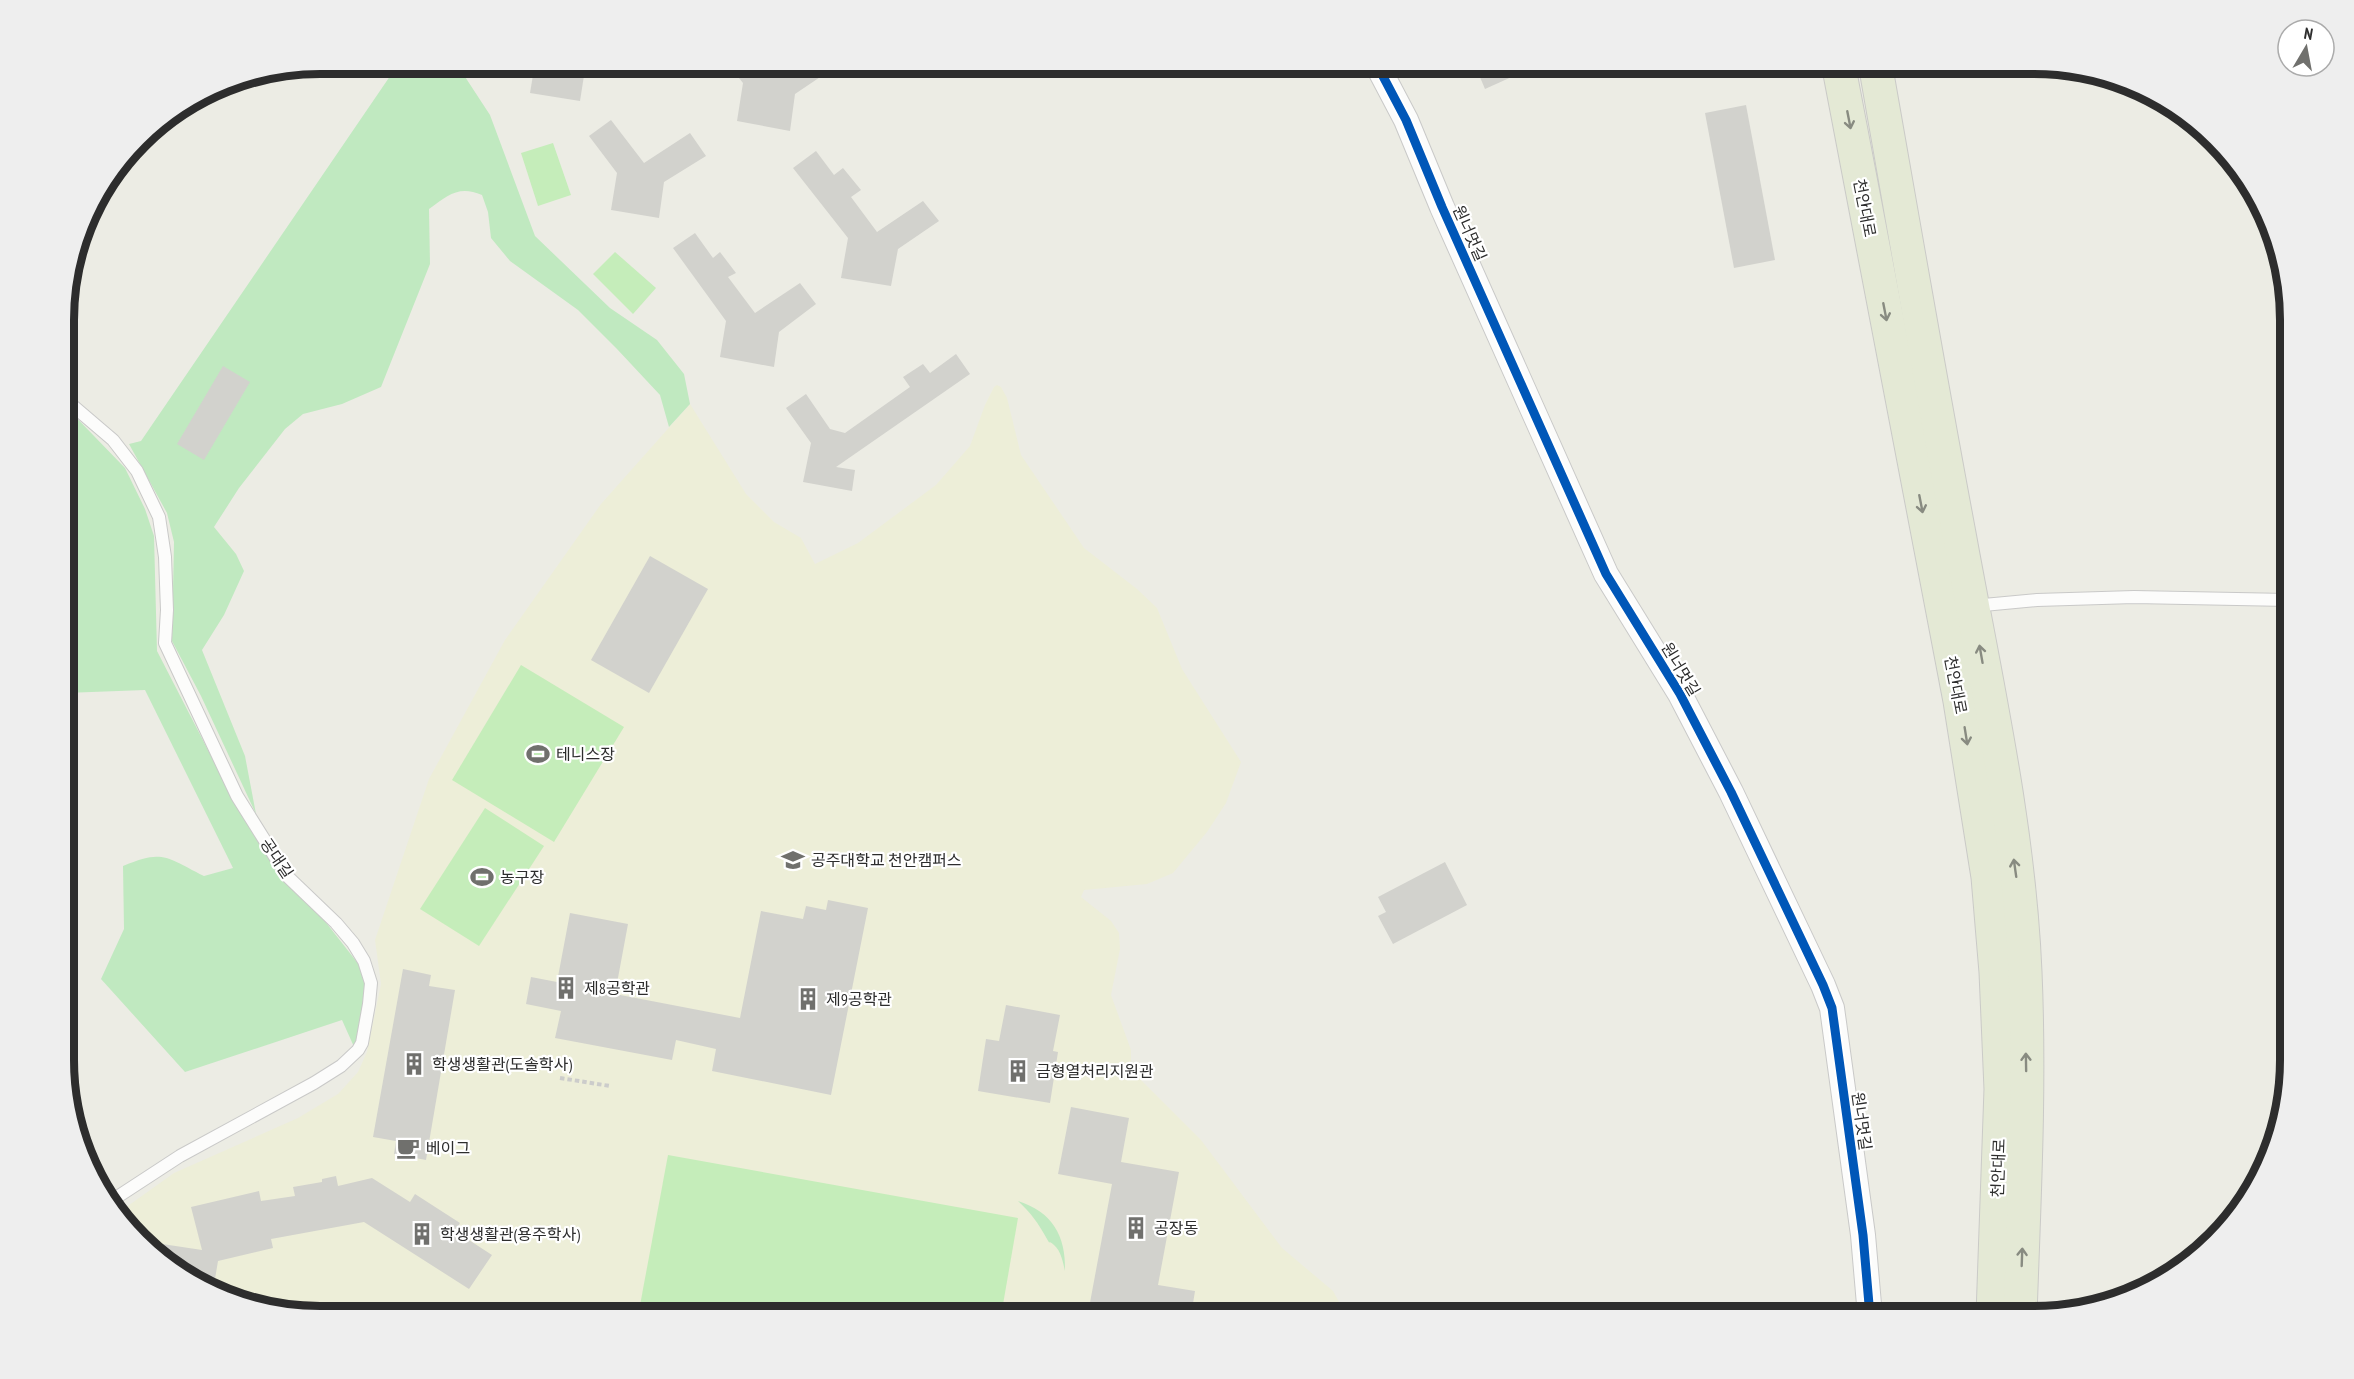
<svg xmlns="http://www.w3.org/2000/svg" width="2354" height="1379" font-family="'PT Sans Narrow','Noto Sans KR',sans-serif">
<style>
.education{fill:#edeed8}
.green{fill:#c0e9c0}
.pitch{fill:#c5edba}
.building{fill:#d2d2cd}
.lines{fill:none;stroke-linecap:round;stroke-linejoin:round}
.service-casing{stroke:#c9c9c8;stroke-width:14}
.minor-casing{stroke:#c9c9c8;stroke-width:26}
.primary-casing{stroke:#cacac7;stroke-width:35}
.path{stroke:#cccccb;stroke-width:4;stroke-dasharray:4.5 3;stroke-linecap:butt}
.service{stroke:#fcfcfb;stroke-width:12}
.minor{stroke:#fcfcfb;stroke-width:24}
.primary{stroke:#e4e9d5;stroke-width:33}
.cycleway-casing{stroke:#fff;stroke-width:13}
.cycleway{stroke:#0057b8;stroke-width:9}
.oneway{stroke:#888b81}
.labels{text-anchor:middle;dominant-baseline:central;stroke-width:4.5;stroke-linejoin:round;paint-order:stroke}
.street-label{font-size:16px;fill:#2d2d2d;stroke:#fff}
.poi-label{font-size:16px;fill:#2d2d2d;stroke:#fff;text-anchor:start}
.rim{fill:none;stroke:#2d2d2d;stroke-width:8}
</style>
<rect width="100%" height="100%" fill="#ecece4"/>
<polygon class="education" points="997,385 1001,387 1007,398 1021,455 1084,548 1137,589 1157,608 1182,669 1241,762 1226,803 1207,832 1173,873 1147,884 1084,890 1081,897 1111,921 1119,933 1120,949 1111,995 1131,1050 1131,1070 1201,1140 1282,1248 1333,1291 1347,1316 320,1316 253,1307 191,1281 118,1213 174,1173 298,1118 338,1094 358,1072 367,1052 381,984 375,940 429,779 505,640 601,504 690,404 746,494 774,522 801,538 815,564 858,543 936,485 970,446 985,405 994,387"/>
<g class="green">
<path d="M 399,63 L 456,63 L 490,115 L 535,236 L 610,308 L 657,340 L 684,374 L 690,404 L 669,427 L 660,395 L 617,349 L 578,310 L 510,261 L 491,238 L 488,212 L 482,195 C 459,185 448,195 429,209 L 430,264 L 381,387 L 342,404 L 303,414 L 285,429 L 239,488 L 214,527 L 236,554 L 244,571 L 224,615 L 202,650 L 245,756 L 256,814 L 201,696 L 172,641 L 174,542 L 167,513 L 129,444 L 141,441 Z"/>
<path d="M 65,406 L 125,468 L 145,509 L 154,536 L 157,651 L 241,814 L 360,966 C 372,992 360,1021 355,1049 L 342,1020 L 185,1072 L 101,979 L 124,929 L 123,866 C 163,849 166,857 204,876 L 233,868 L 145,690 L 65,693 Z"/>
<path d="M 1018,1201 C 1052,1212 1066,1235 1065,1271 C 1063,1262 1061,1251 1054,1245 C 1047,1239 1051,1246 1047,1239 C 1038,1223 1031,1213 1018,1201 Z"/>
</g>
<g class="pitch">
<polygon points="553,143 571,195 538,206 521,153"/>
<polygon points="615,252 656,288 633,314 593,274"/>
<polygon points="521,665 624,727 554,842 452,780"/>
<polygon points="485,808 544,846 479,946 420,909"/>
<polygon points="668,1155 1018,1218 1001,1316 638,1316"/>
</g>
<g class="building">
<polygon points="535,63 586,63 580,101 530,93"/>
<polygon points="727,63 762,63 773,78 795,63 841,63 795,94 790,131 737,121 743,83"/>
<polygon points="1474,63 1543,63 1485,89"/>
<polygon points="1746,105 1775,260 1734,268 1705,113"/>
<polygon points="611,120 644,163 690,133 706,156 664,182 659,218 611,210 617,173 589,136"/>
<polygon points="816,151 834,175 843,168 861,190 851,197 877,232 923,201 939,221 898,249 891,286 841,278 848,238 793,168"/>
<polygon points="695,233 713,258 720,252 736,273 728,277 755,313 800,283 816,304 779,332 774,367 720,357 726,321 673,248"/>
<polygon points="956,354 970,374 836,467 855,470 852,491 803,482 811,443 786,408 806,394 830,429 845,433 910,387 903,377 923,364 930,373"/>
<polygon points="223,366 250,382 204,460 177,444"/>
<polygon points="650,556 708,589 649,693 591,660"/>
<polygon points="1445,862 1467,905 1393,944 1378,916 1386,912 1378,897"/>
<polygon points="828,900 868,908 831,1095 712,1071 716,1049 676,1040 672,1060 555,1038 561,1011 526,1004 531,977 557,982 570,913 628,924 615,994 740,1018 761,911 803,919 806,906 826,910"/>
<polygon points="403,969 431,975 429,986 455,990 426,1160 394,1154 396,1141 373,1137"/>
<polygon points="1006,1005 1060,1015 1053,1051 1058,1052 1050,1103 978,1091 986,1039 999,1041"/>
<polygon points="1071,1107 1129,1118 1121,1162 1179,1172 1158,1285 1195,1291 1191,1316 1106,1316 1107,1312 1089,1308 1112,1184 1058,1174"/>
<polygon points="336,1176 338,1186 372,1178 410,1202 415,1194 460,1223 455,1231 492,1255 469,1289 364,1222 271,1239 273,1248 218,1261 213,1291 191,1281 149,1242 202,1250 191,1207 259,1191 261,1201 295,1196 293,1187 322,1182 322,1179"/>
</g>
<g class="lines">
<g class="service-casing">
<g id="service">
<polyline points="65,399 113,440 137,471 159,517 165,557 167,610 165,643 237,796 287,876 336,923 353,943 364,961 371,983 369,1004 362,1043 358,1050 341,1066 314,1083 180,1156 108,1203"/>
<polyline points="1973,606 2037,600 2134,597 2290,600"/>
</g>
</g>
<g class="minor-casing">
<polyline id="minor" points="1376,63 1406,120 1442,207 1606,574 1680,694 1731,792 1823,985 1832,1008 1863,1235 1870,1316"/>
</g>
<g class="primary-casing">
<g id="primary">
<polyline points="1838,63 1960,701 1988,877 1996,972 2001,1089 1993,1315"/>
<path d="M 1875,63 C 1903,222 1930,380 1960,539 C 1986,682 2019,827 2025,972 C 2030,1087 2024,1201 2020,1315"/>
</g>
</g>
<polyline class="path" points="560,1078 610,1086"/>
<use href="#service" class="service"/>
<use href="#minor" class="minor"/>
<use href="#primary" class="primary"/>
<g class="cycleway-casing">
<polyline id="cycleway" points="1376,63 1406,120 1442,207 1606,574 1680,694 1731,792 1823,985 1832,1008 1863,1235 1870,1316"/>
</g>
<use href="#cycleway" class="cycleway"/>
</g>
<defs><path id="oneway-shaft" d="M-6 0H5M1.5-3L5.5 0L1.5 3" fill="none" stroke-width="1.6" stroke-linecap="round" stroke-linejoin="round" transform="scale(1.5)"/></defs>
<g class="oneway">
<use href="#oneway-shaft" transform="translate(1849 120) rotate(79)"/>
<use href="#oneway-shaft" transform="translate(1885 312) rotate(79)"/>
<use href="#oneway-shaft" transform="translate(1921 504) rotate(79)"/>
<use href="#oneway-shaft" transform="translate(1981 654) rotate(-100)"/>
<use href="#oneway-shaft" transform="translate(1966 736) rotate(81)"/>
<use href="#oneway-shaft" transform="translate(2015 868) rotate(-98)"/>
<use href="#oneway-shaft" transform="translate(2026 1062) rotate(-91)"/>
<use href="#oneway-shaft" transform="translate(2022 1257) rotate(-88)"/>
</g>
<defs>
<g id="stadium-bare" transform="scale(1.8)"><path d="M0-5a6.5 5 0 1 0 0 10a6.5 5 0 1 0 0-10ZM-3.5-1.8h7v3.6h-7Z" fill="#70706d" stroke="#fff" stroke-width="2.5" paint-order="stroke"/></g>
<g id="university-bare" transform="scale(1.8)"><path d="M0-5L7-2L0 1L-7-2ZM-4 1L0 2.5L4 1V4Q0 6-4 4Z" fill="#70706d" stroke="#fff" stroke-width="2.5" paint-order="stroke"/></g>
<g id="building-bare" transform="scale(1.8)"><path d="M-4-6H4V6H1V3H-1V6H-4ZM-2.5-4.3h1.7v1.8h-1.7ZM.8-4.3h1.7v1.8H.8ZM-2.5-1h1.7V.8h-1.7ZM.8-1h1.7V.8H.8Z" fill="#70706d" stroke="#fff" stroke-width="2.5" paint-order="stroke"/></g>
<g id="cafe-bare" transform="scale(1.8)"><path d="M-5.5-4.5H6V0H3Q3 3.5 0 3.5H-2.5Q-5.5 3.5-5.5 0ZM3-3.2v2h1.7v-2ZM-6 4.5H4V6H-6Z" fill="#70706d" stroke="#fff" stroke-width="2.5" paint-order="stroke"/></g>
</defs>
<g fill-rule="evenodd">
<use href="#stadium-bare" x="538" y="754"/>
<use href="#university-bare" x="793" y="860"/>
<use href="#stadium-bare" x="482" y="877"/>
<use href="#building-bare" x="566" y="988"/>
<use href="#building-bare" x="808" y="999"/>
<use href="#building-bare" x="414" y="1064"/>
<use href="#building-bare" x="1018" y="1071"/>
<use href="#cafe-bare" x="408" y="1148"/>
<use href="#building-bare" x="1136" y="1228"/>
<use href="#building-bare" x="422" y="1234"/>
</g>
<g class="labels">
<g class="street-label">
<text transform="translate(1865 208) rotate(79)">천안대로</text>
<text transform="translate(1470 233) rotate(66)">원너멋길</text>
<text transform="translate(1681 669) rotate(59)">원너멋길</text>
<text transform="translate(1956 685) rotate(79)">천안대로</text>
<text transform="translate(277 858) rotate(56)">공대길</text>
<text transform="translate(1862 1121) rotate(82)">원너멋길</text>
<text transform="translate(1998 1168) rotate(-88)">천안대로</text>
</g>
<g class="poi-label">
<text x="556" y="754">테니스장</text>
<text x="811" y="860">공주대학교 천안캠퍼스</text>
<text x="500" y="877">농구장</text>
<text x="584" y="988">제8공학관</text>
<text x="826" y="999">제9공학관</text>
<text x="432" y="1064">학생생활관(도솔학사)</text>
<text x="1036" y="1071">금형열처리지원관</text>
<text x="426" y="1148">베이그</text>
<text x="1154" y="1228">공장동</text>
<text x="440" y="1234">학생생활관(용주학사)</text>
</g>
</g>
<path d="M0 0H2354V1379H0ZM320 74H2034A246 246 0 0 1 2280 320V1060A246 246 0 0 1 2034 1306H320A246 246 0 0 1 74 1060V320A246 246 0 0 1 320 74Z" fill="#eee" fill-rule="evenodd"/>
<path class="rim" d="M320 74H2034A246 246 0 0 1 2280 320V1060A246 246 0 0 1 2034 1306H320A246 246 0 0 1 74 1060V320A246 246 0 0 1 320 74Z"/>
<g transform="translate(2306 48) rotate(10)"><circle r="28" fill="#ffffff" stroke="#ababab" stroke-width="1.5"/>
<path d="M0-4.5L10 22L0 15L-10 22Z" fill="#70706d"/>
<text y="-9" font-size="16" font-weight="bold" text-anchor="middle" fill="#2d2d2d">N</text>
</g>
</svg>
